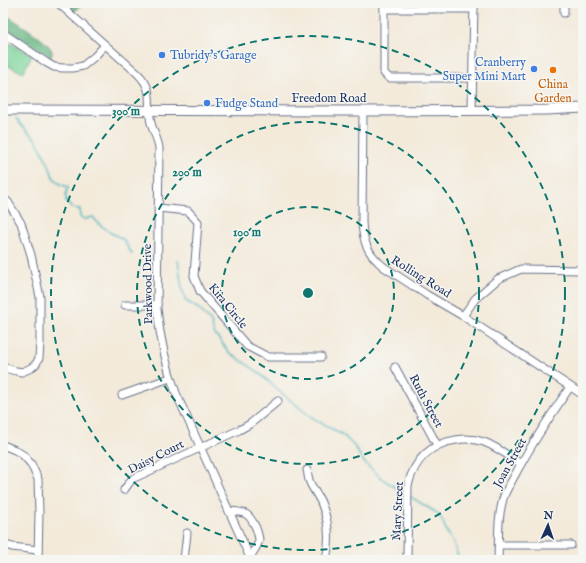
<svg xmlns="http://www.w3.org/2000/svg" width="586" height="563" font-family="'IM FELL English',serif">
<style>
.green{fill:#7dd59a;stroke:#4c827c}
.forest{fill:#66b682;stroke:#407270}
.lines{fill:none;stroke-linecap:round;stroke-linejoin:round}
.stream{stroke:#43b2bd;stroke-width:1.5}
.minor-casing{stroke:#677089;stroke-width:9}
.major-casing{stroke:#677089;stroke-width:11}
.minor{stroke:#fff;stroke-width:7}
.major{stroke:#fff;stroke-width:9}
.ring{fill:none;stroke:#0f766e;stroke-width:2;stroke-dasharray:7 5}
.shop-dot{fill:#3f7fe0;stroke:#f6f6f2;stroke-width:1.5}
.food-dot{fill:#e8710a;stroke:#f6f6f2;stroke-width:1.5}
.labels{text-anchor:middle;dominant-baseline:central;stroke-width:3;stroke-linejoin:round;paint-order:stroke}
.shop-label{font-size:12px;fill:#366cbe;stroke:#f6f6f2;text-anchor:start}
.food-label{font-size:12px;fill:#c56008;stroke:#f6f6f2}
.street-label{font-size:12px;fill:#1b2f5e;stroke:#f6f6f2}
.centre{fill:#0f766e;stroke:#f6f6f2;stroke-width:2}
.ring-label{font-size:12px;text-anchor:middle;font-weight:bold;fill:#0f766e;stroke:#f6f6f2;stroke-width:3;stroke-linejoin:round;paint-order:stroke}
</style>
<rect width="100%" height="100%" fill="#f6f6f2"/>
<filter id="ink" filterUnits="userSpaceOnUse"><feTurbulence type="fractalNoise" baseFrequency=".025" numOctaves="2"/><feDisplacementMap in="SourceGraphic" scale="8" xChannelSelector="R" yChannelSelector="G"/><feConvolveMatrix kernelMatrix="1 2 1 2 8 2 1 2 1" color-interpolation-filters="sRGB"/></filter>
<filter id="wash" filterUnits="userSpaceOnUse"><feTurbulence type="fractalNoise" baseFrequency=".012" numOctaves="4" result="noise"/><feDisplacementMap in="SourceGraphic" scale="16" xChannelSelector="R" yChannelSelector="G"/><feGaussianBlur stdDeviation="0.9" result="paint"/><feColorMatrix in="noise" values="0 0 0 0 0 0 0 0 0 0 0 0 0 0 0 0 0 1.4 0 .05"/><feComposite in="paint" operator="in"/></filter>
<g filter="url(#wash)">
<rect width="100%" height="100%" fill="#f3eada"/>
<polygon class="green" points="3,40 32,55 23,73 3,63"/>
<g class="forest">
<polygon points="65,3 84,3 77,10 71,9"/>
<path d="M 3,13 C 13,20 48,40 52,51 C 52,53 52,55 51,57 L 13,33 L 3,24 Z"/>
</g>
<g class="lines">
<g class="stream">
<polyline points="3,101 5,103"/>
<polyline points="16,118 20,124 37,141 49,165 53,177 60,184 68,187 66,194 66,202 72,208 80,209 80,217 85,219 93,217 99,224 111,233 123,239 132,254"/>
<polyline points="178,260 182,289 186,301 199,309 211,322 214,333 229,352 258,372 279,391 311,417 343,435 354,446 364,462 371,469 384,480 406,494"/>
<polyline points="411,497 437,513 442,520 447,532 453,542 458,556 461,560"/>
</g>
</g>
</g>
<g filter="url(#ink)">
<g class="lines">
<g class="minor-casing">
<g id="minor">
<path d="M 58,3 L 137,73 C 156,91 146,102 151,123 C 153,132 158,139 159,148 L 157,309 C 160,338 166,366 176,393 L 251,560"/>
<polyline points="384,3 384,73 389,78 472,78"/>
<polyline points="384,9 474,9"/>
<polyline points="564,13 564,3"/>
<polyline points="3,33 47,63 54,67 63,68 73,68 83,66 95,56 105,45"/>
<polyline points="472,110 474,3"/>
<path d="M 363,111 L 362,222 C 363,243 368,254 384,267 L 427,295 L 463,316 L 583,395"/>
<polyline points="3,198 8,202 21,223 31,255 40,297 40,343 39,358 36,364 31,368 22,372 16,371 8,369 3,365"/>
<polyline points="158,208 188,211 198,222 194,276 200,291 247,346 268,357 321,357"/>
<polyline points="125,305 157,305"/>
<polyline points="463,316 475,299 498,279 521,269 583,270"/>
<polyline points="395,367 437,445"/>
<polyline points="122,395 170,378"/>
<polyline points="3,445 15,450 23,455 31,464 38,479 39,512 38,560"/>
<path d="M 307,470 C 308,473 308,477 309,480 C 312,489 319,496 322,505 C 329,522 330,542 326,560"/>
<polyline points="124,490 132,479 239,430 250,424 278,401"/>
<path d="M 229,511 C 246,512 249,513 256,528 C 257,532 259,536 259,540 C 258,546 253,552 250,557"/>
<polyline points="3,544 12,547 38,550"/>
<polyline points="499,545 571,545"/>
<polyline points="184,560 187,533"/>
<path d="M 407,560 L 408,485 C 415,459 430,444 456,440 C 465,438 475,439 484,442 C 497,447 509,456 521,464"/>
<path d="M 498,560 C 499,539 497,520 503,499 C 505,491 511,483 515,475 C 531,444 551,415 570,387"/>
</g>
</g>
<g class="major-casing">
<polyline id="major" points="3,110 363,111 547,110 583,108"/>
</g>
<use href="#minor" class="minor"/>
<use href="#major" class="major"/>
</g>
</g>
<g class="ring">
<circle cx="308" cy="293" r="86"/>
<circle cx="308" cy="293" r="171"/>
<circle cx="308" cy="293" r="257"/>
</g>
<g class="shop-dot">
<circle cx="162" cy="55" r="4"/>
<circle cx="534" cy="69" r="4"/>
<circle cx="207" cy="103" r="4"/>
</g>
<circle class="food-dot" cx="553" cy="70" r="4"/>
<g class="labels">
<g class="shop-label">
<text x="170" y="55">Tubridy's Garage</text>
<text x="526" y="62" text-anchor="end">Cranberry<tspan x="526" dy="14">Super Mini Mart</tspan></text>
<text x="215" y="103">Fudge Stand</text>
</g>
<g class="food-label">
<text x="553" y="84">China<tspan x="553" dy="14">Garden</tspan></text>
</g>
<g class="street-label">
<text x="329" y="98">Freedom Road</text>
<text transform="translate(421 277) rotate(32)">Rolling Road</text>
<text transform="translate(148 284) rotate(-91)">Parkwood Drive</text>
<text transform="translate(228 306) rotate(51)">Kira Circle</text>
<text transform="translate(426 401) rotate(62)">Ruth Street</text>
<text transform="translate(156 457) rotate(-27)">Daisy Court</text>
<text transform="translate(510 463) rotate(-61)">Joan Street</text>
<text transform="translate(398 511) rotate(-87)">Mary Street</text>
</g>
</g>
<circle cx="308" cy="293" r="6" class="centre"/>
<g class="ring-label">
<text x="126" y="115">300 m</text>
<text x="187" y="176">200 m</text>
<text x="247" y="236">100 m</text>
</g>
<rect width="586" height="563" fill="none" stroke="#f6f6f2" stroke-width="16"/>
<g transform="translate(548 525) rotate(3)" stroke="#f6f6f2" stroke-width="3" paint-order="stroke">
<path d="M0-3L7 15L0 10L-7 15Z" fill="#1b2f5e"/>
<text y="-6" font-size="11" font-weight="bold" text-anchor="middle" fill="#1b2f5e">N</text>
</g>
</svg>
